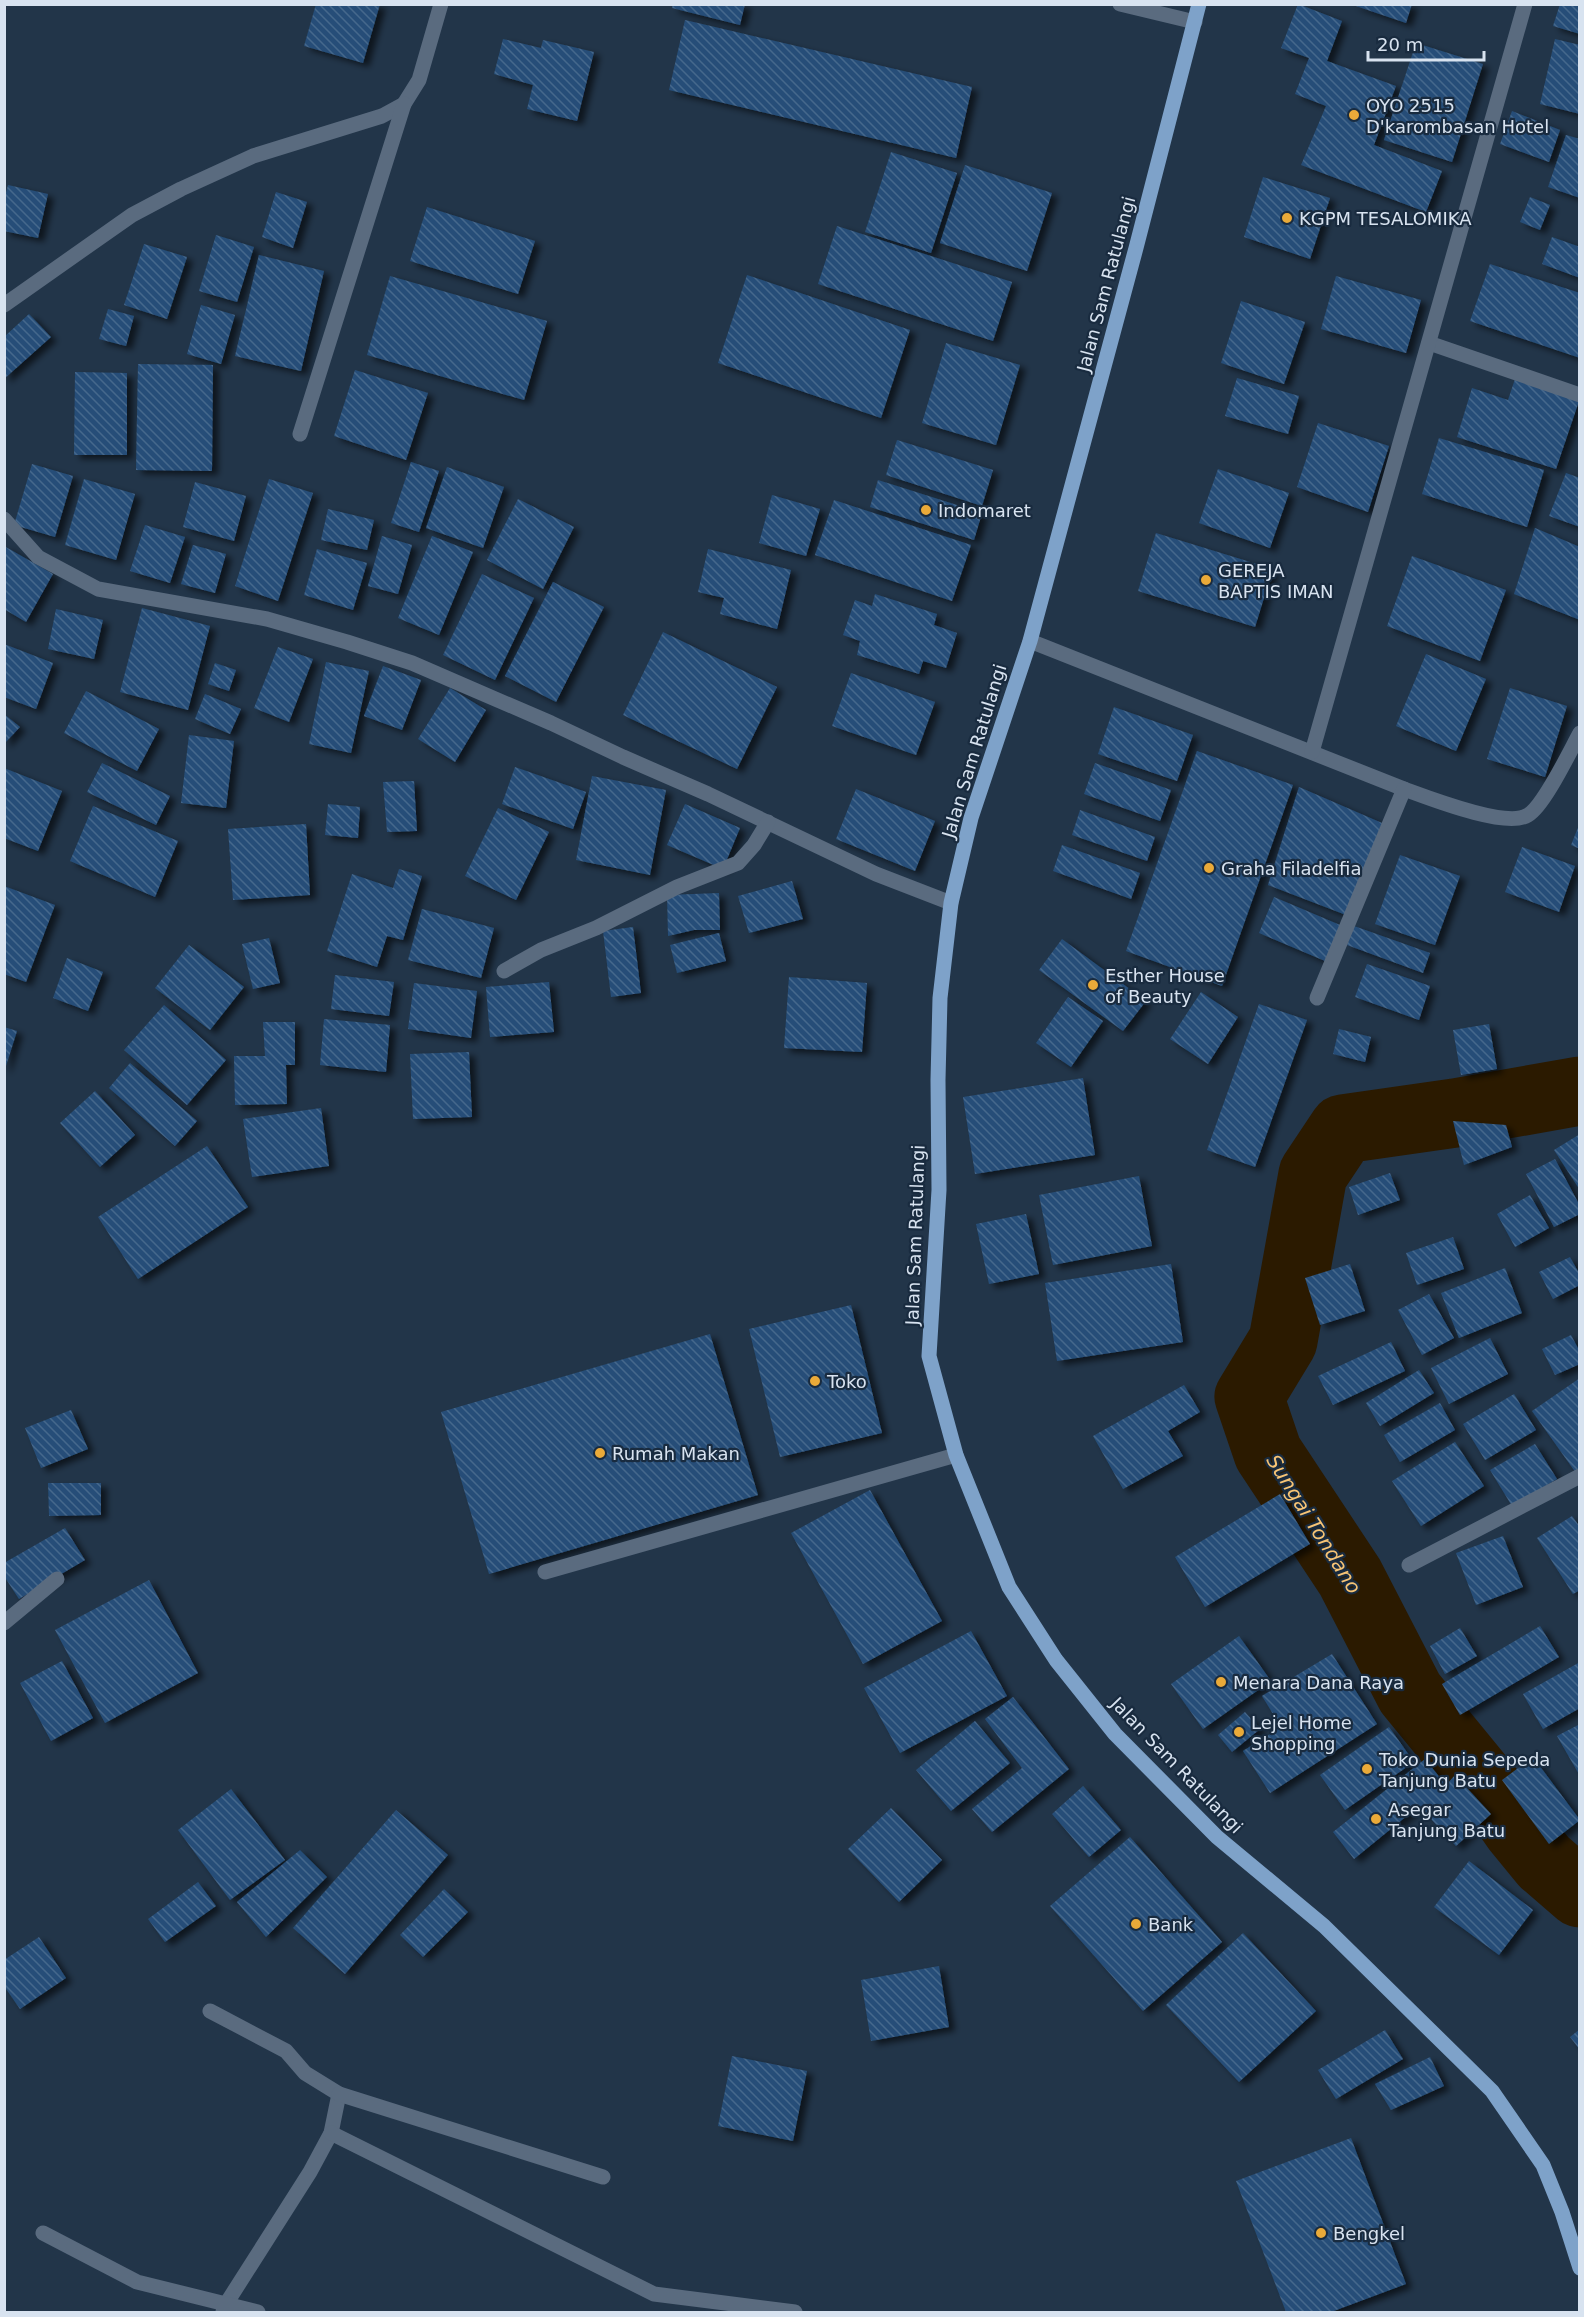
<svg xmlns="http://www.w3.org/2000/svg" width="1584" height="2317" font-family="'DejaVu Sans',sans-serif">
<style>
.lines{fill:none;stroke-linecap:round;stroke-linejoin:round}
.river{stroke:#2b1a00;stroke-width:69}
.building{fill:url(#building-back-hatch);filter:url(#shadow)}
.service{stroke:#5a6b7f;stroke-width:15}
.minor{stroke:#5a6b7f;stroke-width:15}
.primary{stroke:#7ea2c9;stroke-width:15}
.poi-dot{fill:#eaaa39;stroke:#192b3f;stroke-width:2}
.labels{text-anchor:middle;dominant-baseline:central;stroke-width:4.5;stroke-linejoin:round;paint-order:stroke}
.poi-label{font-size:18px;fill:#d8e3f0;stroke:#192b3f;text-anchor:start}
.street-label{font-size:18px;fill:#d8e3f0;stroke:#192b3f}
.water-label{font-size:20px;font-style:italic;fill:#f7c475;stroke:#192b3f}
</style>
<defs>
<pattern id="building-back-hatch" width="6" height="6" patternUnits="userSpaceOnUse" patternTransform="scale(1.5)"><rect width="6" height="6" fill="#264e78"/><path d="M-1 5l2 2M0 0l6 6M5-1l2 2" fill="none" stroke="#45678c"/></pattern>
<filter id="shadow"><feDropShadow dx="6" dy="4" stdDeviation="3" flood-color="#0009"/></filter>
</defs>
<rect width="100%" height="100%" fill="#223549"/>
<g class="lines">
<polyline class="river" points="1580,1091 1455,1113 1343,1129 1313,1174 1283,1341 1249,1397 1268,1453 1350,1577 1410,1693 1491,1792 1517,1829 1544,1862 1580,1893"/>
</g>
<g class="building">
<polygon points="316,4 380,4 363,63 304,46"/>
<polygon points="673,4 745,4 740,25 672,8"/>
<polygon points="1298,4 1342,21 1327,61 1396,86 1374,145 1442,171 1426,212 1301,165 1326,106 1295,94 1309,58 1281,48"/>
<polygon points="1350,4 1412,4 1406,23"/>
<polygon points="1560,4 1580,4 1580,34 1553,26"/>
<polygon points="685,20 972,87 956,158 669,90"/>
<polygon points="503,39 541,48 543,40 594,52 577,121 527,109 533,85 494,74"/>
<polygon points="1555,39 1580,45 1580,114 1540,104"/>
<polygon points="1416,43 1483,64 1452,162 1384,140"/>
<polygon points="1512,111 1560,130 1549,162 1500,144"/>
<polygon points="1566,135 1580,139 1580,198 1548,187"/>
<polygon points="891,152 957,173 931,253 865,232"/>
<polygon points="965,165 1052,193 1027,271 940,243"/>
<polygon points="1263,177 1330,198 1310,259 1244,237"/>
<polygon points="8,185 48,194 38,238 4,231 4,200"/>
<polygon points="276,192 307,202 293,248 262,237"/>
<polygon points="1530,197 1550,205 1540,230 1520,222"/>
<polygon points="427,207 535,241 518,294 410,261"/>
<polygon points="837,226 1012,282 993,341 818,284"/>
<polygon points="216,235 254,247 237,302 199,291"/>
<polygon points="1552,237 1580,247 1580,278 1542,264"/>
<polygon points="144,244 187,257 167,319 124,305"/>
<polygon points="259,255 324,271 301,371 235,356"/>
<polygon points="1490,264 1580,293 1580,358 1470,321"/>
<polygon points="747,275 910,330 881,418 718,363"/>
<polygon points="390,276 547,321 524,400 367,355"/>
<polygon points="1336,276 1421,300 1406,353 1321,329"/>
<polygon points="1241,301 1305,322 1284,384 1221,363"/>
<polygon points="201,305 235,315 221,364 187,354"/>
<polygon points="108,309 134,316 126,346 99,339"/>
<polygon points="29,314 51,337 4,379 4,337"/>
<polygon points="946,343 1020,365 996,445 922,423"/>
<polygon points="138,364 213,365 212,471 136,470"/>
<polygon points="355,370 428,393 406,460 334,436"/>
<polygon points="75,372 127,373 127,455 74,455"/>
<polygon points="1237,378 1299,396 1288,434 1225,416"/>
<polygon points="1515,379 1579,401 1556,469 1457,437 1472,388 1508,400"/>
<polygon points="1318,423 1389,446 1368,512 1297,487"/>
<polygon points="1439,438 1544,470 1527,527 1422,494"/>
<polygon points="897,440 993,470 982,506 886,475"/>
<polygon points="411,462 439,471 419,532 391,523"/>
<polygon points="32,464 73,476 55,537 14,525"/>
<polygon points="447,467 504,487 483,548 426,528"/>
<polygon points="1218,469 1289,493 1270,548 1199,523"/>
<polygon points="1566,473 1580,478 1580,527 1549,516"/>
<polygon points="84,479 135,494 116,560 65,545"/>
<polygon points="269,479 313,493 278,601 235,586"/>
<polygon points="878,480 982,513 974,540 870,507"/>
<polygon points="195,482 246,496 234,541 183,527"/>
<polygon points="772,495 820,509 806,556 759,543"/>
<polygon points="518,499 574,527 543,589 487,560"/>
<polygon points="834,500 971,545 952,601 815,555"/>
<polygon points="328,509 374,520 367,550 321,540"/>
<polygon points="145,525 185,537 170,583 130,571"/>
<polygon points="1535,528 1580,547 1580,620 1514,594"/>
<polygon points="1156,533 1273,569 1255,627 1138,591"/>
<polygon points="382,536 412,545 398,594 368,586"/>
<polygon points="432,536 473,552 439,635 398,618"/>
<polygon points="193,545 226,554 215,593 181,584"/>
<polygon points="4,546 53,574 26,622 4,609"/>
<polygon points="317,549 367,563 353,610 304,595"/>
<polygon points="708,549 791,570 777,629 720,614 724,598 698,592"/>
<polygon points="1412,556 1506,590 1480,661 1387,626"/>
<polygon points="482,574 534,598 495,680 443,655"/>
<polygon points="553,582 604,607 556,702 505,676"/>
<polygon points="875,594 937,614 934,625 957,633 946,668 923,661 919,674 857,655 860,641 843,635 855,600 872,606"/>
<polygon points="142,608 210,626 188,710 120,692"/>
<polygon points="56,609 103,620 94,659 48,649"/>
<polygon points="663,632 777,687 737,769 623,715"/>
<polygon points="4,644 53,663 36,709 4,697"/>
<polygon points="278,647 313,659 289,722 254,708"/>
<polygon points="1426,654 1486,679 1456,751 1396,726"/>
<polygon points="326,662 369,671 351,753 309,744"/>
<polygon points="215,663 236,670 229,691 208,684"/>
<polygon points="383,666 421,680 402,730 364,716"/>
<polygon points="851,673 935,702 916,755 832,726"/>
<polygon points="450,688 486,710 455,762 418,739"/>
<polygon points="1510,688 1567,706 1545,777 1487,759"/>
<polygon points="86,691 159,729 137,771 64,733"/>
<polygon points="205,694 241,709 230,734 195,719"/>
<polygon points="1114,707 1193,735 1177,781 1098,754"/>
<polygon points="4,714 20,727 4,744"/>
<polygon points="189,735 234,741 226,808 181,803"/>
<polygon points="1197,751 1293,785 1222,986 1126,951"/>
<polygon points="102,763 170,796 156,825 87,792"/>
<polygon points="1095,763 1171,790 1160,821 1084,794"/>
<polygon points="515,767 586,792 573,829 502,804"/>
<polygon points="4,768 62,791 38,851 4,838"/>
<polygon points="592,776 666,790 650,875 576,860"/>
<polygon points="414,781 417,831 387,832 383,782"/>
<polygon points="1299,787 1382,823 1346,915 1268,885"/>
<polygon points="856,789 935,821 915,871 836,839"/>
<polygon points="328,804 360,807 358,838 325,835"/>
<polygon points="685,804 740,828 723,869 667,845"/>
<polygon points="93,806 178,841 155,897 70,861"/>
<polygon points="498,808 549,832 516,900 465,876"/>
<polygon points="1080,810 1155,837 1147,861 1072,835"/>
<polygon points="306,824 310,895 233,900 228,829"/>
<polygon points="1579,825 1580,825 1580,849 1571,845"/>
<polygon points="1062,845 1140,873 1131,899 1053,871"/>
<polygon points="1522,847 1575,866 1559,912 1505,892"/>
<polygon points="1400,855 1460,876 1435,945 1375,924"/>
<polygon points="399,869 422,876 403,940 387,936 377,967 327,951 352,874 393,888"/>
<polygon points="792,881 803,919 749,933 738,896"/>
<polygon points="4,886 55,905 26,982 4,974"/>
<polygon points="719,893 720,930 694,930 668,936 667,895"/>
<polygon points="1274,897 1340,925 1325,961 1259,933"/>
<polygon points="422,909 494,928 481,978 408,960"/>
<polygon points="1354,926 1430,953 1423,973 1347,945"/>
<polygon points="633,927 641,993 611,997 603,931"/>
<polygon points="719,933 726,961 677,973 670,945"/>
<polygon points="269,938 280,983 253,989 242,944"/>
<polygon points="1062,939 1146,1001 1123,1031 1039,970"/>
<polygon points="189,945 244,987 210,1030 155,988"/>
<polygon points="67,958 103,972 88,1011 53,998"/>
<polygon points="1367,964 1430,986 1419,1020 1355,997"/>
<polygon points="335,975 394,982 389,1016 331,1009"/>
<polygon points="789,977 867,983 862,1052 784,1048"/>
<polygon points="549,982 554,1032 490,1037 486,987"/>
<polygon points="414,983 477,991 471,1038 408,1029"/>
<polygon points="1201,992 1238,1017 1208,1064 1170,1039"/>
<polygon points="1068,997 1103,1021 1071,1067 1036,1043"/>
<polygon points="1259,1004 1307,1020 1255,1167 1207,1150"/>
<polygon points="164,1005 226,1060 187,1105 124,1050"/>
<polygon points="324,1019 390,1025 386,1072 320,1065"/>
<polygon points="263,1022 295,1022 295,1065 286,1065 287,1104 235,1105 234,1056 265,1056"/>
<polygon points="1489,1024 1497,1069 1461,1075 1453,1030"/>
<polygon points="4,1027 17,1031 5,1069 4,1069"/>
<polygon points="1339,1029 1371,1037 1365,1062 1333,1054"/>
<polygon points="469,1052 472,1117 413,1119 410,1054"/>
<polygon points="130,1063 197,1121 175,1146 109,1088"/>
<polygon points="1083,1078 1095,1155 975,1174 963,1097"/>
<polygon points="95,1091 135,1135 100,1167 60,1123"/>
<polygon points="321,1108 329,1166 252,1177 243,1119"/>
<polygon points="1453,1121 1506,1125 1512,1147 1464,1165"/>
<polygon points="1580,1134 1580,1190 1554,1150"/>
<polygon points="207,1146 248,1207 138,1279 98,1217"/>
<polygon points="1555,1159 1580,1206 1580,1214 1554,1227 1526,1174"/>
<polygon points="1390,1173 1400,1200 1358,1215 1349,1187"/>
<polygon points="1139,1176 1152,1246 1053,1265 1039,1195"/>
<polygon points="1530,1195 1549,1228 1515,1247 1497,1214"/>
<polygon points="1026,1214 1039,1274 989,1284 976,1224"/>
<polygon points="1453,1237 1464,1269 1417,1285 1406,1253"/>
<polygon points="1570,1257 1580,1275 1580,1285 1553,1299 1539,1272"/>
<polygon points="1171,1264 1183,1342 1057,1361 1045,1283"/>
<polygon points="1350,1264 1365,1311 1320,1325 1305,1278"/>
<polygon points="1505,1268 1522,1313 1459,1338 1441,1293"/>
<polygon points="1429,1294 1454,1338 1422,1355 1398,1310"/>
<polygon points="851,1305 882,1433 780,1457 749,1329"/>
<polygon points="710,1334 758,1495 489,1574 441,1412"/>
<polygon points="1571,1335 1580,1352 1580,1364 1555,1375 1542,1349"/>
<polygon points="1490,1338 1508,1374 1449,1404 1431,1368"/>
<polygon points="1391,1342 1405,1371 1333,1405 1318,1376"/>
<polygon points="1419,1370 1434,1393 1380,1426 1366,1403"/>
<polygon points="1580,1378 1580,1470 1576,1473 1532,1411"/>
<polygon points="1184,1385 1200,1412 1168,1431 1183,1456 1123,1489 1093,1436"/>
<polygon points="1514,1394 1536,1430 1485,1460 1463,1424"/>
<polygon points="1440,1403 1455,1430 1400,1462 1384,1435"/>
<polygon points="71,1410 88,1449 41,1468 25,1428"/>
<polygon points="1455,1442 1484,1486 1421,1526 1392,1481"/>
<polygon points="1535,1444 1557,1479 1512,1506 1490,1470"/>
<polygon points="48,1483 101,1483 101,1515 49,1516"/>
<polygon points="870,1490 942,1621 863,1664 791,1533"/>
<polygon points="1280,1494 1310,1544 1205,1607 1175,1557"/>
<polygon points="1572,1516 1580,1527 1580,1590 1573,1594 1537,1538"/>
<polygon points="65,1528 85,1560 19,1599 4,1576 4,1563"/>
<polygon points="1503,1536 1523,1587 1476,1605 1456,1553"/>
<polygon points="149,1580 198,1673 105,1723 55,1630"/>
<polygon points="1540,1626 1559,1657 1460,1715 1442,1684"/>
<polygon points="1460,1628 1477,1656 1445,1674 1430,1646"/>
<polygon points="971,1631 1007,1696 900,1753 864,1688"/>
<polygon points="1239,1636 1271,1681 1203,1729 1171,1684"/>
<polygon points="1332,1654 1377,1724 1270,1793 1243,1751 1281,1727 1262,1696"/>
<polygon points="62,1661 93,1718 51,1741 20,1683"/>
<polygon points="1580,1662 1580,1708 1543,1729 1523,1694"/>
<polygon points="1013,1697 1069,1769 992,1832 972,1809 1022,1768 985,1719"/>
<polygon points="1245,1712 1260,1729 1232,1752 1218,1735"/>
<polygon points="975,1721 1010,1763 951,1811 916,1770"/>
<polygon points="1580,1724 1580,1776 1557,1736"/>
<polygon points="1389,1727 1414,1762 1345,1810 1320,1775"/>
<polygon points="1533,1757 1580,1820 1549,1844 1502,1780"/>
<polygon points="1425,1759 1446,1785 1455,1775 1491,1814 1456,1846 1419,1806 1354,1859 1333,1832"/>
<polygon points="1083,1786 1121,1830 1089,1857 1052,1814"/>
<polygon points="231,1789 285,1860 230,1900 178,1830"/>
<polygon points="891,1808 942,1860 899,1902 848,1849"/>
<polygon points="396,1810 448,1855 345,1974 293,1928"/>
<polygon points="1130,1837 1222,1942 1143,2011 1050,1906"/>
<polygon points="300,1850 327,1877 266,1937 237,1902"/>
<polygon points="1469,1861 1533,1910 1499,1955 1434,1907"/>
<polygon points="198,1882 216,1906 165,1942 148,1919"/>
<polygon points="444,1889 468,1912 423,1957 400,1935"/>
<polygon points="1243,1933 1316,2011 1239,2082 1166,2005"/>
<polygon points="39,1937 66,1978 20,2009 4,1986 4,1960"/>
<polygon points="939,1966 949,2027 871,2041 861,1980"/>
<polygon points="1580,2029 1580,2050 1570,2037"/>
<polygon points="1385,2030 1403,2059 1336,2099 1318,2070"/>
<polygon points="732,2056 807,2071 793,2141 718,2126"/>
<polygon points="1430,2057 1444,2086 1391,2110 1375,2084"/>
<polygon points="1351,2138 1406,2284 1331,2312 1286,2312 1236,2181"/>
</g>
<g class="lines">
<polyline class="service" points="545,1572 956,1455"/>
<g class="minor">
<polyline points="1120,4 1195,22"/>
<polyline points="4,305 132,215 181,189 253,156 382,116 404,104 419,80 441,4"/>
<polyline points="1429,343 1580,395"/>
<polyline points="300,434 404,104"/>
<polyline points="4,519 38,557 98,589 267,619 347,642 412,663 551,723 623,757 708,794 876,874 951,903"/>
<path d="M 1030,641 L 1404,789 C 1429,798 1507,829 1528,815 C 1544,806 1570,751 1580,733"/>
<polyline points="1312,752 1525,4"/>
<polyline points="504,971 541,950 596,928 677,887 738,863 754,845 768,822"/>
<polyline points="1317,998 1404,789"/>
<polyline points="1409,1565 1580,1476"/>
<polyline points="4,1623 57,1579"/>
<polyline points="210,2011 286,2051 305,2073 339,2094 331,2133 310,2172 226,2304 223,2312"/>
<polyline points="339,2094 603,2177"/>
<polyline points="331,2133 654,2294 795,2312"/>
<polyline points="43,2233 137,2282 258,2312"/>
</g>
<polyline class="primary" points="1199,4 1136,248 1030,641 971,818 951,903 940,998 938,1080 939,1190 929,1356 956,1455 1009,1587 1056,1660 1115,1734 1217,1837 1324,1926 1492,2091 1543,2165 1562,2212 1580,2268"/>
</g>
<g class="poi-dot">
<circle cx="1354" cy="115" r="6"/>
<circle cx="1287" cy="218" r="6"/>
<circle cx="926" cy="510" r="6"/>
<circle cx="1206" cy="580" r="6"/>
<circle cx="1209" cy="868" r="6"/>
<circle cx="1093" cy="985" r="6"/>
<circle cx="815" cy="1381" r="6"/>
<circle cx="600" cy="1453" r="6"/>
<circle cx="1221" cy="1682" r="6"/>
<circle cx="1239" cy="1732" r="6"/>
<circle cx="1367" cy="1769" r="6"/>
<circle cx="1376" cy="1819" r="6"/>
<circle cx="1136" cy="1924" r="6"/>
<circle cx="1321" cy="2233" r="6"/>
</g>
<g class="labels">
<g class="poi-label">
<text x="1366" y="105">OYO 2515<tspan x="1366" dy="21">D'karombasan Hotel</tspan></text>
<text x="1299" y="218">KGPM TESALOMIKA</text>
<text x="938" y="510">Indomaret</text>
<text x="1218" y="570">GEREJA<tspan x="1218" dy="21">BAPTIS IMAN</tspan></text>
<text x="1221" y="868">Graha Filadelfia</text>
<text x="1105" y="975">Esther House<tspan x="1105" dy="21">of Beauty</tspan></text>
<text x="827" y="1381">Toko</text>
<text x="612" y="1453">Rumah Makan</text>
<text x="1233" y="1682">Menara Dana Raya</text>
<text x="1251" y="1722">Lejel Home<tspan x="1251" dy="21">Shopping</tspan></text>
<text x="1379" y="1759">Toko Dunia Sepeda<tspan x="1379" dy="21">Tanjung Batu</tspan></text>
<text x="1388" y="1809">Asegar<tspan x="1388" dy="21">Tanjung Batu</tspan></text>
<text x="1148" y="1924">Bank</text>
<text x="1333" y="2233">Bengkel</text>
</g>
<g class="street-label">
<text transform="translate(1106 284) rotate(-75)">Jalan Sam Ratulangi</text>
<text transform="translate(974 751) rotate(-73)">Jalan Sam Ratulangi</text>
<text transform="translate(915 1235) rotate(-88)">Jalan Sam Ratulangi</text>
<text transform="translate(1177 1765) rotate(46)">Jalan Sam Ratulangi</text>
</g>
<g class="water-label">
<text transform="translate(1314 1524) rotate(58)">Sungai Tondano</text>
</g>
</g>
<rect width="1584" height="2317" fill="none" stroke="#d8e3f0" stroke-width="12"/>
<path d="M1368 51v9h116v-9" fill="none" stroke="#d8e3f0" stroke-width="3"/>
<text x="1377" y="51" font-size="18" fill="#d8e3f0" stroke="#192b3f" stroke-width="4.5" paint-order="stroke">20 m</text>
</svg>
